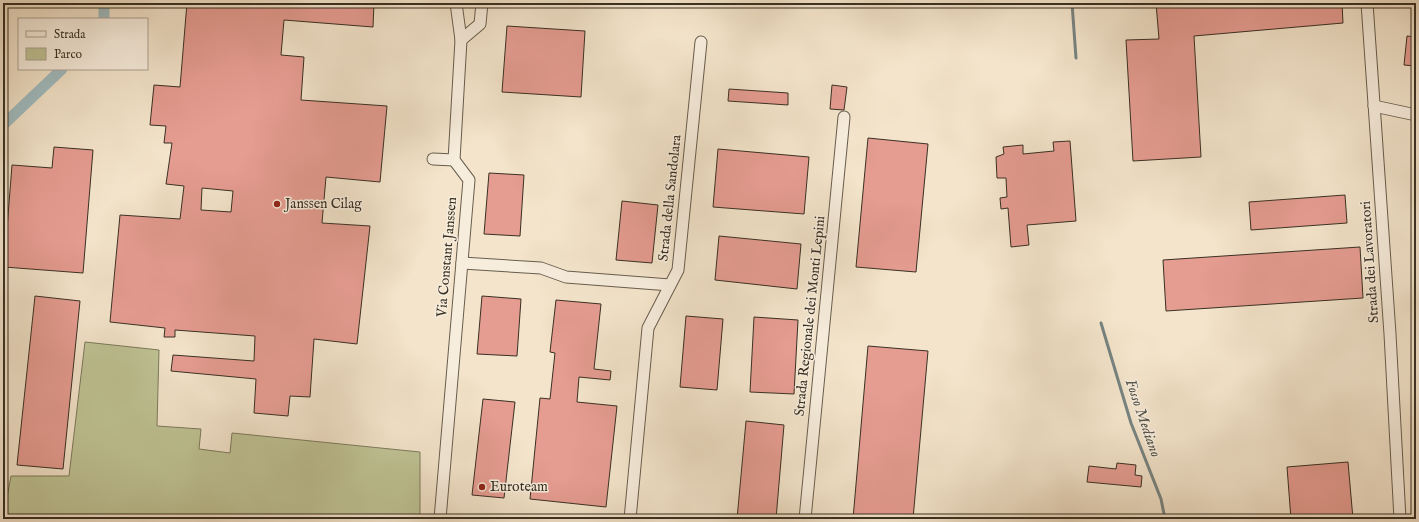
<svg xmlns="http://www.w3.org/2000/svg" width="1419" height="522" font-family="'IM FELL English',serif">
<style>
.green{fill:#bfc395;stroke:#7c7a5c}
.lines{fill:none;stroke-linecap:round;stroke-linejoin:round}
.stream{stroke:#778482;stroke-width:3}
.canal{stroke:#a0bcc1;stroke-width:11}
.building{fill:#e59c91;stroke:#393023;fill-rule:evenodd}
.minor-casing{stroke:#685d4d;stroke-width:13}
.minor{stroke:#f7eddd;stroke-width:11}
.poi-dot{fill:#8f2418;stroke:#f7eddd;stroke-width:1.5}
.labels{text-anchor:middle;dominant-baseline:central;stroke-width:3;stroke-linejoin:round;paint-order:stroke}
.street-label{font-size:14px;fill:#393023;stroke:#f7eddd}
.poi-label{font-size:14px;fill:#393023;stroke:#f7eddd;text-anchor:start}
.water-label{font-size:15px;font-style:italic;fill:#53534a;stroke:#f7eddd}
</style>
<rect width="100%" height="100%" fill="#f3e4cb"/>
<filter id="stains"><feTurbulence type="fractalNoise" baseFrequency=".005" numOctaves="4"/><feColorMatrix values="0 0 0 0 .2 0 0 0 0 .09 0 0 0 0 .02 0 0 0 .5 -.17"/></filter>
<radialGradient id="worn" r=".72"><stop offset=".6" stop-color="#630" stop-opacity="0"/><stop offset="1" stop-color="#630" stop-opacity=".3"/></radialGradient>
<polygon class="green" points="85,342 159,350 157,426 201,429 199,449 230,453 232,433 420,452 420,519 3,519 11,476 69,476"/>
<g class="lines">
<g class="stream">
<polyline points="1072,3 1076,58"/>
<polyline points="1101,323 1131,423 1161,499 1165,519"/>
</g>
<g class="canal">
<polyline points="104,19 104,3"/>
<polyline points="3,125 62,69"/>
</g>
</g>
<g class="building">
<path d="M 187,3 L 374,3 L 373,27 L 284,20 L 281,55 L 304,57 L 301,100 L 387,106 L 380,182 L 326,177 L 322,223 L 370,226 L 357,344 L 314,339 L 310,397 L 290,396 L 288,416 L 254,413 L 256,379 L 171,371 L 173,355 L 254,361 L 255,336 L 175,330 L 175,337 L 164,337 L 165,328 L 110,322 L 120,215 L 180,219 L 184,186 L 166,184 L 172,143 L 164,143 L 166,126 L 150,125 L 154,85 L 180,87 ZM 202,188 L 233,191 L 231,212 L 201,210 Z"/>
<polygon points="1156,3 1342,3 1343,23 1194,36 1201,157 1133,161 1126,40 1159,39"/>
<polygon points="507,26 585,31 581,97 502,92"/>
<polygon points="1407,36 1416,37 1416,66 1404,65"/>
<polygon points="832,85 847,87 844,110 830,109"/>
<polygon points="729,89 788,93 788,105 728,101"/>
<polygon points="868,138 928,144 916,272 856,267"/>
<polygon points="1070,141 1076,221 1027,225 1029,245 1011,247 1008,208 1001,209 1000,198 1007,197 1006,178 997,178 996,157 1004,154 1003,147 1023,145 1023,154 1054,151 1053,142"/>
<polygon points="54,147 93,150 83,273 4,267 12,165 52,168"/>
<polygon points="718,149 809,157 804,214 713,207"/>
<polygon points="489,173 524,175 520,236 484,234"/>
<polygon points="1345,195 1347,223 1251,230 1249,202"/>
<polygon points="622,201 658,205 652,263 616,260"/>
<polygon points="719,236 801,244 797,289 715,280"/>
<polygon points="1360,247 1363,298 1166,311 1163,260"/>
<polygon points="35,296 80,301 63,469 17,465"/>
<polygon points="482,296 521,299 517,356 477,354"/>
<polygon points="556,300 601,304 594,369 611,371 610,380 579,377 577,402 617,406 606,507 530,499 540,398 550,399 555,353 550,352"/>
<polygon points="686,316 723,319 717,390 680,387"/>
<polygon points="754,317 798,320 794,394 750,392"/>
<polygon points="868,346 928,351 913,519 853,519"/>
<polygon points="483,399 515,402 504,498 472,495"/>
<polygon points="746,421 784,425 776,519 737,519"/>
<polygon points="1348,462 1353,519 1291,519 1287,467"/>
<polygon points="1117,463 1136,465 1135,475 1142,476 1141,487 1087,482 1089,466 1116,469"/>
</g>
<g class="lines">
<g class="minor-casing">
<g id="minor">
<polyline points="1367,3 1390,334 1400,519"/>
<polyline points="461,40 480,24 482,3"/>
<polyline points="1374,106 1416,115"/>
<polyline points="433,159 454,160"/>
<polyline points="462,263 541,268 566,277 670,285"/>
<polyline points="440,519 469,180 454,160 461,40 456,3"/>
<polyline points="630,519 648,328 678,270 701,42"/>
<polyline points="805,519 844,117"/>
</g>
</g>
<use href="#minor" class="minor"/>
</g>
<g class="poi-dot">
<circle cx="277" cy="204" r="4"/>
<circle cx="482" cy="487" r="4"/>
</g>
<g class="labels">
<g class="street-label">
<text transform="translate(670 198) rotate(-84)">Strada della Sandolara</text>
<text transform="translate(447 257) rotate(-85)">Via Constant Janssen</text>
<text transform="translate(1370 262) rotate(-94)">Strada dei Lavoratori</text>
<text transform="translate(810 316) rotate(-84)">Strada Regionale dei Monti Lepini</text>
</g>
<g class="poi-label">
<text x="285" y="204">Janssen Cilag</text>
<text x="490" y="487">Euroteam</text>
</g>
<g class="water-label">
<text transform="translate(1143 418) rotate(71)">Fosso Mediano</text>
</g>
</g>
<rect width="1419" height="522" fill="none" stroke="#f3e4cb" stroke-width="16"/>
<rect x="4" y="4" width="1411" height="514" fill="none" stroke="#393023" stroke-width="2"/>
<rect x="8" y="8" width="1403" height="506" fill="none" stroke="#393023"/>
<rect x="18" y="18" width="130" height="52" fill="#f7eddd" stroke="#aba193"/>
<rect x="26" y="31" width="20" height="6" fill="#f7eddd" stroke="#aba193"/>
<text x="54" y="38" font-size="12" fill="#393023">Strada</text>
<rect x="26" y="48" width="20" height="12" fill="#bfc395" stroke="#aba193"/>
<text x="54" y="58" font-size="12" fill="#393023">Parco</text>
<rect width="100%" height="100%" filter="url(#stains)"/>
<rect width="100%" height="100%" fill="url(#worn)"/>
</svg>
